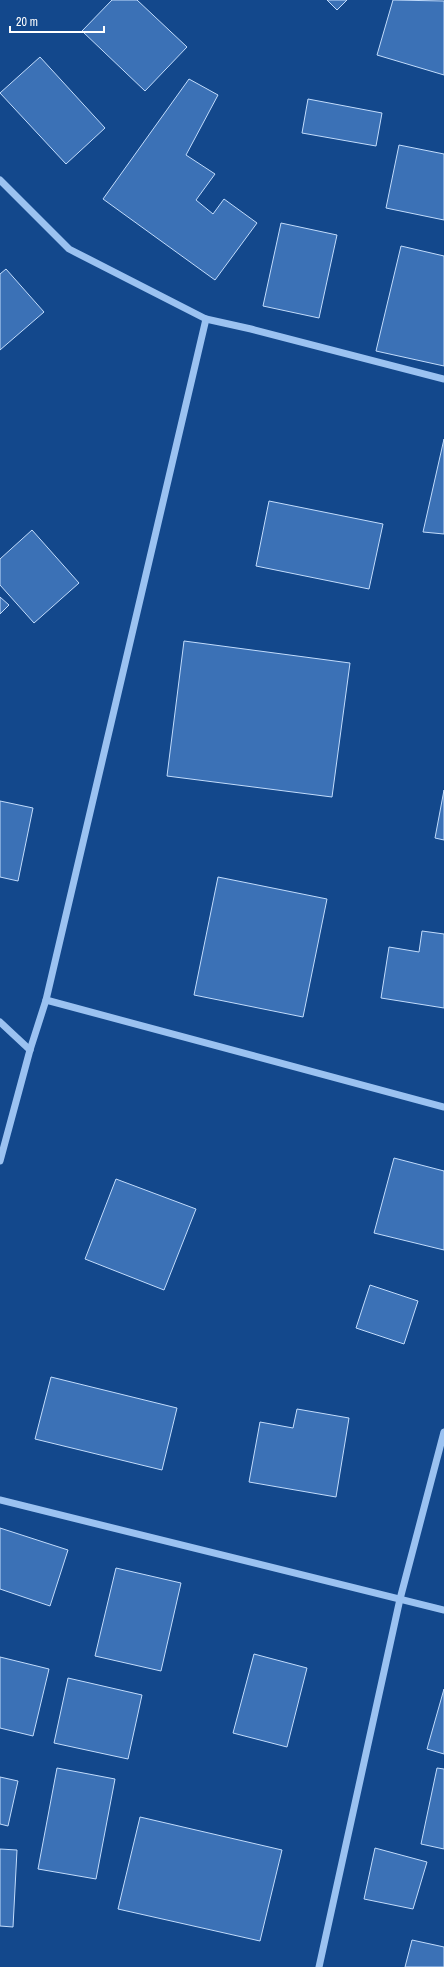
<svg xmlns="http://www.w3.org/2000/svg" width="444" height="1967" font-family="'Archivo Narrow',sans-serif">
<style>
.building{fill:#3b71b6;stroke:#c2dcfc}
.lines{fill:none;stroke-linecap:round;stroke-linejoin:round}
.minor{stroke:#9bc2f1;stroke-width:7}
</style>
<rect width="100%" height="100%" fill="#13488c"/>
<g class="building">
<polygon points="112,0 137,0 187,47 145,91 82,31"/>
<polygon points="327,0 347,0 337,10"/>
<polygon points="393,0 444,1 444,75 377,55"/>
<polygon points="40,57 105,128 66,164 0,93"/>
<polygon points="189,79 218,95 186,155 215,174 196,200 213,214 224,199 257,223 215,280 103,199"/>
<polygon points="308,99 382,113 376,146 302,133"/>
<polygon points="399,145 444,154 444,220 386,208"/>
<polygon points="281,223 337,235 319,318 263,306"/>
<polygon points="401,246 444,256 444,366 376,351"/>
<polygon points="6,269 44,312 0,350 0,274"/>
<polygon points="444,439 444,534 423,532"/>
<polygon points="269,501 383,524 369,589 256,566"/>
<polygon points="32,530 79,583 34,623 0,585 0,559"/>
<polygon points="0,597 9,605 0,614"/>
<polygon points="184,641 350,663 332,797 167,776"/>
<polygon points="444,790 444,840 435,838"/>
<polygon points="0,801 33,808 18,881 0,877"/>
<polygon points="218,877 327,899 303,1017 194,995"/>
<polygon points="422,931 444,934 444,1008 381,998 389,947 419,952"/>
<polygon points="394,1158 444,1171 444,1250 374,1233"/>
<polygon points="116,1179 196,1209 164,1290 85,1259"/>
<polygon points="370,1285 418,1301 404,1344 356,1328"/>
<polygon points="51,1377 177,1408 162,1470 35,1439"/>
<polygon points="297,1409 349,1418 336,1497 249,1482 260,1422 293,1428"/>
<polygon points="0,1528 68,1550 50,1606 0,1589"/>
<polygon points="116,1568 181,1583 161,1671 95,1656"/>
<polygon points="254,1654 307,1668 287,1747 233,1733"/>
<polygon points="0,1657 49,1669 33,1736 0,1728"/>
<polygon points="68,1678 142,1695 128,1759 54,1743"/>
<polygon points="444,1689 444,1754 427,1749"/>
<polygon points="57,1768 115,1779 96,1879 38,1869"/>
<polygon points="437,1768 444,1769 444,1849 421,1844"/>
<polygon points="0,1777 18,1781 8,1826 0,1824"/>
<polygon points="140,1817 282,1850 260,1941 118,1909"/>
<polygon points="375,1848 427,1862 413,1909 364,1899"/>
<polygon points="0,1849 17,1850 13,1927 0,1926"/>
<polygon points="412,1940 444,1947 444,1967 405,1967"/>
</g>
<g class="lines">
<g class="minor">
<polyline points="0,180 69,249 206,319 251,329 444,379"/>
<polyline points="46,1000 444,1107"/>
<polyline points="0,1022 30,1050"/>
<polyline points="0,1161 30,1050 46,1000 206,319"/>
<polyline points="0,1500 444,1610"/>
<polyline points="319,1967 400,1599 444,1432"/>
</g>
</g>
<path d="M10 26v6h94v-6" fill="none" stroke="#ffffff" stroke-width="2"/>
<text x="16" y="26" font-size="12" fill="#ffffff" stroke="#13488c" stroke-width="3" paint-order="stroke">20 m</text>
</svg>
